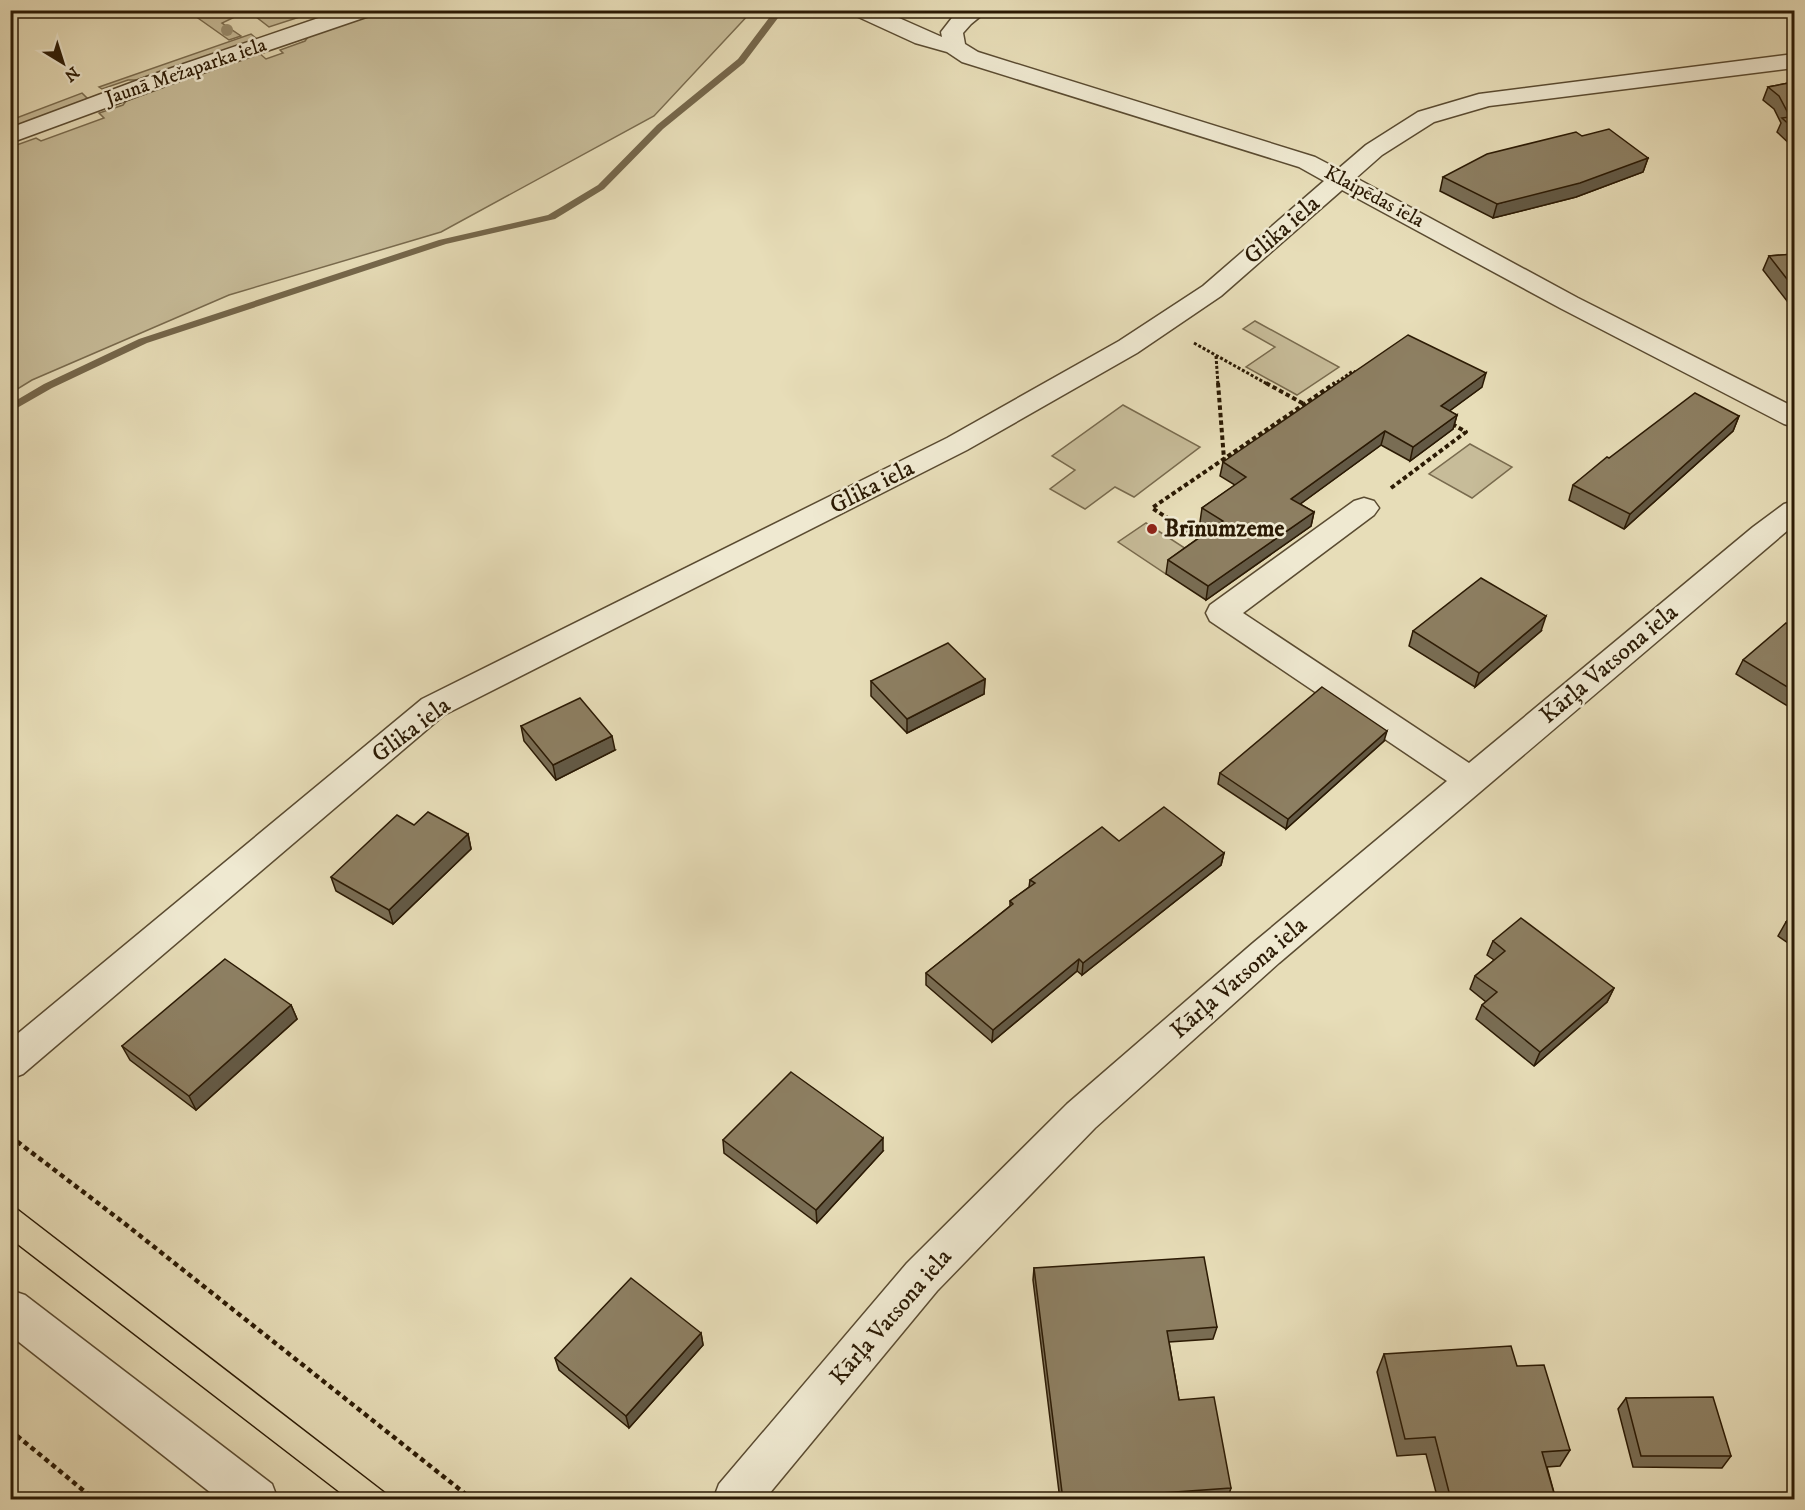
<svg xmlns="http://www.w3.org/2000/svg" width="1805" height="1510" font-family="'IM FELL DW Pica',serif">
<style>
.green{fill:#c7bc99;stroke:#796b4e;stroke-width:1.5}
.lines{fill:none;stroke-linecap:round;stroke-linejoin:round}
.stream{fill:#75674b;fill-rule:evenodd}
.minor-casing{stroke:#5a4b31;stroke-width:3}
.path-far2{stroke:#2b1a04;stroke-width:3;stroke-dasharray:3 2;stroke-linecap:butt}
.path-far1{stroke:#2b1a04;stroke-width:4;stroke-dasharray:4.5 3;stroke-linecap:butt}
.path{stroke:#2b1a04;stroke-width:4.5;stroke-dasharray:5 4;stroke-linecap:butt}
.minor{fill:#efe9d1;fill-rule:evenodd}
.tram{stroke:#2b1a04;stroke-width:1.5}
.tree{fill:#998d6e}
.wall{fill:#796d54;stroke:#2b1a04;stroke-width:1.5}
.shaded-wall{fill:#635945;stroke:#2b1a04;stroke-width:1.5}
.building{fill:#8d7f62;stroke:#2b1a04;stroke-width:1.5}
.poi-dot{fill:#8f2418;stroke:#efe9d1;stroke-width:2}
.labels{text-anchor:middle;dominant-baseline:central;stroke-width:5;stroke-linejoin:round;paint-order:stroke}
.far-street-label{font-size:20px;fill:#2b1a04;stroke:#efe9d1}
.street-label{font-size:24px;fill:#2b1a04;stroke:#efe9d1}
.poi-label{font-size:24px;font-weight:bold;fill:#2b1a04;stroke:#efe9d1;text-anchor:start}
</style>
<rect width="100%" height="100%" fill="#e7ddb8"/>
<filter id="stains"><feTurbulence type="fractalNoise" baseFrequency=".00333" numOctaves="4"/><feColorMatrix values="0 0 0 0 .2 0 0 0 0 .09 0 0 0 0 .02 0 0 0 .5 -.17"/></filter>
<radialGradient id="worn" r=".72"><stop offset=".6" stop-color="#630" stop-opacity="0"/><stop offset="1" stop-color="#630" stop-opacity=".3"/></radialGradient>
<g class="green">
<polygon points="397,10 752,11 654,116 441,232 229,295 32,380 11,393 11,147 36,138 41,141 104,118 99,113 123,105 129,97 259,53 266,59 283,53 280,50 305,41 310,34 367,16 380,16"/>
<polygon points="188,11 208,11 218,14 225,11 247,11 222,23 241,36 229,40"/>
<path d="M 267,11 C 285,14 299,10 318,11 L 269,27 L 255,16 Z"/>
<polygon points="251,34 258,40 143,80 128,80 102,89 99,87"/>
<polygon points="82,93 88,99 11,128 11,120"/>
<polygon points="1255,321 1339,367 1297,395 1246,367 1275,347 1243,329"/>
<polygon points="1123,405 1200,447 1134,497 1115,487 1085,509 1050,489 1075,470 1052,456"/>
<polygon points="1470,444 1512,467 1472,498 1429,474"/>
<polygon points="1146,523 1194,554 1166,574 1118,542"/>
</g>
<g class="lines">
<polygon class="stream" points="775,10 784,10 744,63 663,129 604,189 555,219 446,244 147,343 52,388 10,412 10,404 44,384 139,339 439,240 548,215 598,185 657,125 738,59"/>
<g class="minor-casing">
<g id="minor">
<polygon points="342,10 374,10 372,15 176,82 10,143 10,128 160,72"/>
<polygon points="852,10 881,10 942,37 941,32 955,14 962,10 988,10 971,24 963,33 965,44 978,52 1315,157 1338,169 1366,145 1418,112 1479,94 1794,54 1794,68 1489,106 1434,122 1382,155 1356,178 1578,298 1794,407 1794,427 1784,424 1560,308 1342,190 1221,296 1137,353 967,450 444,715 23,1074 10,1079 10,1040 422,699 947,438 1119,341 1203,286 1324,181 1299,167 962,62 947,52 915,43 854,15"/>
<polygon points="1364,498 1374,501 1379,508 1374,515 1243,613 1469,763 1753,527 1784,504 1794,501 1794,525 1279,963 1095,1128 937,1291 764,1500 713,1500 719,1484 907,1263 1067,1104 1253,943 1447,781 1210,621 1206,613 1210,605 1354,501"/>
<polygon points="10,1290 25,1295 272,1484 278,1500 220,1500 10,1335"/>
</g>
</g>
<g class="path-far2">
<polyline points="214,10 221,10"/>
<polyline points="1194,343 1269,385"/>
<polyline points="1216,356 1218,385"/>
<polyline points="1333,385 1353,371 1358,374"/>
</g>
<g class="path-far1">
<polyline points="1218,383 1224,459"/>
<polyline points="1266,383 1304,404"/>
<polyline points="1391,488 1466,432 1452,424"/>
<polyline points="1201,540 1152,508 1335,383"/>
</g>
<g class="path">
<polyline points="10,1136 124,1223 473,1500"/>
<polyline points="10,1430 95,1500"/>
</g>
<use href="#minor" class="minor"/>
<g class="tram">
<polyline points="10,1203 395,1500"/>
<polyline points="10,1239 349,1500"/>
</g>
</g>
<circle class="tree" cx="227" cy="30" r="6"/>
<g class="wall">
<polygon points="1794,82 1794,148 1777,132 1781,123 1774,109 1763,100 1768,87"/>
<polygon points="1582,136 1648,158 1643,172 1576,197 1493,218 1440,191 1443,177"/>
<polygon points="1794,254 1794,310 1763,270 1769,256"/>
<polygon points="1482,387 1449,411 1457,415 1453,429 1410,461 1381,445 1300,504 1314,512 1311,526 1206,600 1166,574 1168,560 1211,529 1200,522 1202,508 1235,485 1220,476 1223,462"/>
<polygon points="1739,416 1733,431 1624,529 1569,500 1573,485 1609,458"/>
<polygon points="1794,628 1794,710 1736,674 1743,660"/>
<polygon points="1413,631 1541,631 1475,687 1409,646"/>
<polygon points="985,679 984,694 907,733 871,696 871,681"/>
<polygon points="521,726 615,750 556,780 524,741"/>
<polygon points="1384,741 1286,829 1218,784 1220,773"/>
<polygon points="414,825 468,834 471,849 393,924 336,891 331,877"/>
<polygon points="1119,841 1224,853 1221,865 1082,975 1077,971 992,1042 926,985 926,973 1010,906 1010,901 1029,887 1030,880"/>
<polygon points="1794,914 1794,947 1778,936 1786,922"/>
<polygon points="1493,941 1614,988 1607,1002 1534,1066 1476,1019 1482,1005 1486,1002 1470,989 1475,976 1494,960 1487,955"/>
<polygon points="291,1005 297,1019 196,1110 130,1060 122,1046"/>
<polygon points="723,1140 883,1151 817,1223 724,1153"/>
<polygon points="1034,1268 1217,1327 1213,1339 1169,1342 1179,1400 1231,1488 1227,1500 1060,1500 1033,1280"/>
<polygon points="701,1333 703,1345 629,1428 559,1370 555,1358"/>
<polygon points="1384,1354 1517,1366 1570,1450 1560,1466 1547,1467 1556,1500 1438,1500 1426,1454 1397,1456 1377,1372"/>
<polygon points="1626,1398 1731,1456 1722,1468 1633,1467 1618,1409"/>
</g>
<g class="shaded-wall">
<polygon points="1648,158 1643,172 1576,197 1493,218 1497,204"/>
<polygon points="1486,373 1482,387 1437,420 1441,406"/>
<polygon points="1457,415 1453,429 1410,461 1413,447"/>
<polygon points="1739,416 1733,431 1624,529 1630,514"/>
<polygon points="1385,431 1381,445 1288,513 1291,499"/>
<polygon points="1314,512 1311,526 1206,600 1208,586"/>
<polygon points="1546,616 1541,631 1475,687 1479,673"/>
<polygon points="985,679 984,694 907,733 907,719"/>
<polygon points="1387,731 1384,741 1286,829 1288,819"/>
<polygon points="612,736 615,750 556,780 553,765"/>
<polygon points="468,834 471,849 393,924 389,910"/>
<polygon points="1224,853 1221,865 1082,975 1083,963"/>
<polygon points="1079,959 1077,971 992,1042 993,1030"/>
<polygon points="1614,988 1607,1002 1534,1066 1540,1052"/>
<polygon points="291,1005 297,1019 196,1110 189,1096"/>
<polygon points="883,1138 883,1151 817,1223 816,1210"/>
<polygon points="701,1333 703,1345 629,1428 626,1416"/>
</g>
<g class="building">
<polygon points="1794,82 1794,129 1782,118 1790,117 1779,96 1768,87"/>
<polygon points="1609,129 1648,158 1580,183 1497,204 1443,177 1487,154 1576,132 1582,136"/>
<polygon points="1794,254 1794,288 1769,256"/>
<polygon points="1408,335 1486,373 1441,406 1457,415 1413,447 1385,431 1291,499 1314,512 1208,586 1168,560 1223,521 1202,508 1246,477 1223,462"/>
<polygon points="1695,393 1739,416 1630,514 1573,485 1607,457 1609,458"/>
<polygon points="1481,578 1546,616 1479,673 1413,631"/>
<polygon points="1786,623 1794,628 1794,691 1743,660"/>
<polygon points="948,643 985,679 907,719 871,681"/>
<polygon points="1322,687 1387,731 1288,819 1220,773"/>
<polygon points="580,698 612,736 553,765 521,726"/>
<polygon points="1164,807 1224,853 1083,963 1079,959 993,1030 926,973 1013,904 1010,901 1035,883 1030,880 1102,827 1119,841"/>
<polygon points="428,812 468,834 389,910 331,877 397,815 414,825"/>
<polygon points="1794,914 1794,928 1786,922"/>
<polygon points="1521,918 1614,988 1540,1052 1482,1005 1497,992 1475,976 1505,951 1493,941"/>
<polygon points="225,959 291,1005 189,1096 122,1046"/>
<polygon points="791,1072 883,1138 816,1210 723,1140"/>
<polygon points="1204,1257 1217,1327 1167,1331 1179,1400 1214,1397 1231,1488 1063,1500 1034,1268"/>
<polygon points="631,1278 701,1333 626,1416 555,1358"/>
<polygon points="1511,1346 1517,1366 1544,1365 1570,1450 1542,1452 1556,1500 1495,1500 1494,1497 1451,1500 1435,1437 1405,1439 1384,1354"/>
<polygon points="1713,1397 1731,1456 1641,1456 1626,1398"/>
</g>
<circle class="poi-dot" cx="1152" cy="529" r="6"/>
<g class="labels">
<g class="far-street-label">
<text transform="translate(186 72) rotate(-19)">Jaunā Mežaparka iela</text>
<text transform="translate(1374 197) rotate(28)">Klaipēdas iela</text>
</g>
<g class="street-label">
<text transform="translate(1282 230) rotate(-41)">Glika iela</text>
<text transform="translate(872 487) rotate(-27)">Glika iela</text>
<text transform="translate(1609 664) rotate(-40)">Kārļa Vatsona iela</text>
<text transform="translate(411 730) rotate(-37)">Glika iela</text>
<text transform="translate(1239 978) rotate(-41)">Kārļa Vatsona iela</text>
<text transform="translate(891 1317) rotate(-49)">Kārļa Vatsona iela</text>
</g>
<g class="poi-label">
<text x="1164" y="529">Brīnumzeme</text>
</g>
</g>
<rect width="1805" height="1510" fill="none" stroke="#e7ddb8" stroke-width="36"/>
<rect x="12" y="12" width="1781" height="1486" fill="none" stroke="#2b1a04" stroke-width="3"/>
<rect x="18" y="18" width="1769" height="1474" fill="none" stroke="#2b1a04" stroke-width="1.5"/>
<g transform="translate(63 63) rotate(142)" stroke="#efe9d1" stroke-width="4.5" paint-order="stroke">
<path d="M0-4.5L10 22L0 15L-10 22Z" fill="#2b1a04"/>
<text y="-9" font-size="16" font-weight="bold" text-anchor="middle" fill="#2b1a04">N</text>
</g>
<rect width="100%" height="100%" filter="url(#stains)"/>
<rect width="100%" height="100%" fill="url(#worn)"/>
</svg>
